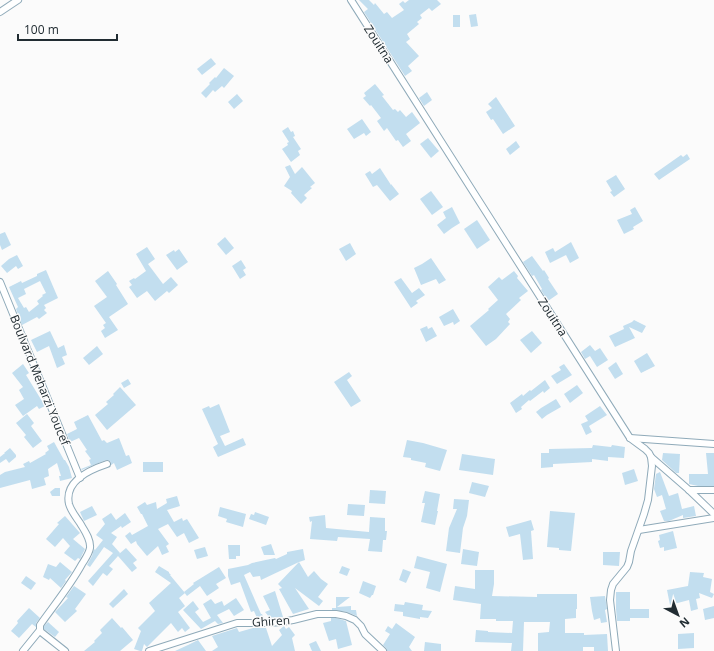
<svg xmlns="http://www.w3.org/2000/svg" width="714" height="651" font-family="'Open Sans',sans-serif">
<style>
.building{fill:#c2deef;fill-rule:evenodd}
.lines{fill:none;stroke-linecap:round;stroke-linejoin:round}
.street-casing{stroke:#8faab9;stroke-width:8}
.street{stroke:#fff;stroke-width:6}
.labels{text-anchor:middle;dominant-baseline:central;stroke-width:3;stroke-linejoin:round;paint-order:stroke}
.street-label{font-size:12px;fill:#212c32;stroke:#fbfbfb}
</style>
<rect width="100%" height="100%" fill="#fbfbfb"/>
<g class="building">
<polygon points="359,0 369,0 374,5 375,3 384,14 387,12 392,18 404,10 399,4 403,1 405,3 409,0 437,0 441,4 432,11 429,8 420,15 422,18 417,22 419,24 407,34 410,39 406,42 419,56 408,66 412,71 405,76 364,12 368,9"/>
<polygon points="476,14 478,26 471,27 469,15"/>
<rect x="453" y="15" width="7" height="12"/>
<polygon points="211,58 216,64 202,75 197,69"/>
<polygon points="224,68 234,76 224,88 222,86 215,92 213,90 206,98 201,93 210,84 209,83 215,77 216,78"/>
<polygon points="375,84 384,95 382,96 393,110 395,109 398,112 400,110 406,117 412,112 420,123 406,134 411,141 403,147 398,140 396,141 387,128 384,131 377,121 381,118 371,105 370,106 363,98 366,96 364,93"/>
<polygon points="427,92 432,100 424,106 419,98"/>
<polygon points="237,94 243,101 234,109 228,102"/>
<polygon points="496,97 515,126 503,134 493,119 491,120 486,112 492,108 488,104"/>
<polygon points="362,119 371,132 366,136 364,133 354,139 347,129"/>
<polygon points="288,127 291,132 293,131 295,136 293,137 301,149 298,151 300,155 291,162 282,149 288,145 287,143 289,142 282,131"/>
<polygon points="428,138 439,151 431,158 420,144"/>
<polygon points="516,141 520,147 510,155 506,149"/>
<polygon points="687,154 690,159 659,180 654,174 681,155 683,157"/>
<polygon points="290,165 295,174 302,167 315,183 310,187 312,188 304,195 307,198 301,204 291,193 292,191 284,186 290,177 285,167"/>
<polygon points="380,168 391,185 391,184 399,194 390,201 377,185 373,187 365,174 370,171 372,174"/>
<polygon points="616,175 625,189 614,197 610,192 612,191 606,181"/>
<polygon points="431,191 443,207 432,215 420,199"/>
<polygon points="452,207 460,223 452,228 444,234 437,225 446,218 443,212"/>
<polygon points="635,207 643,221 633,227 634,229 624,234 617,220 632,214 630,210"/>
<polygon points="477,220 490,240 477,249 464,229"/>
<polygon points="5,232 11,245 2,250 0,245 0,234"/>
<polygon points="225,237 234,248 226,255 217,244"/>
<polygon points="571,242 579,258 570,263 566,255 550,263 545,252 553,248 555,252"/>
<polygon points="350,243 356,254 346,261 339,249"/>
<polygon points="147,247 155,259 148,264 163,284 171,277 178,285 169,293 167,291 155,301 147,291 137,298 129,287 132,285 129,281 134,278 135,279 146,271 136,254"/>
<polygon points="179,249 188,262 177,270 166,255 174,250 175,252"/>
<polygon points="17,255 23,266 18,269 16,266 7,273 1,266 9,259"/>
<polygon points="532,256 543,271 544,270 549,278 548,279 558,294 548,301 541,290 542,289 534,275 532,276 523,262"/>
<polygon points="431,258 446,280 439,284 436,279 421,285 414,268 422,264"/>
<polygon points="241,260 246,268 243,270 246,275 240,279 232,266"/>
<path d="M 46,270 L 58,298 L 44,305 L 46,308 L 44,310 L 47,313 L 39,319 L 37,317 L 22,325 L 16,309 L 18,307 L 9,287 L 21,281 L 22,283 L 37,276 L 37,274 ZM 40,281 L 46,293 L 42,295 L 43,296 L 37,301 L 39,304 L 29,312 L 26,307 L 24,308 L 18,298 L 26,294 L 24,289 Z"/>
<polygon points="108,271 117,284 116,285 128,304 109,317 118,330 105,338 101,331 105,328 103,325 106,323 94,306 107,297 95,281"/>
<polygon points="514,271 518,276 517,278 528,291 519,298 521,300 506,314 510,319 508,322 510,324 496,339 486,346 470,326 489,310 488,309 498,300 488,287 499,277 502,280"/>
<polygon points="401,278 412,293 419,288 425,295 416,301 418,303 411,308 394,282"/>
<polygon points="453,309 460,321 454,325 453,322 444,326 439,317"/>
<polygon points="634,320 646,326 642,333 629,327 635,338 615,347 609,336 624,329 623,326 632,322"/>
<polygon points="427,326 428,329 432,327 437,336 426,342 420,329"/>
<polygon points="50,331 58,348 64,345 67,355 62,357 65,364 57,368 49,346 37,352 31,340"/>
<polygon points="532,331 542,343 531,353 520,340"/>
<polygon points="590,345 595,351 600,348 608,360 597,367 590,356 585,359 581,352"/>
<polygon points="97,346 103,354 89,365 83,358"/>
<polygon points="647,353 655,366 641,373 634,361"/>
<polygon points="616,362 623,374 615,379 608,368"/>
<polygon points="23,364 29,373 26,375 45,406 39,409 37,406 23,416 15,405 24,399 19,390 23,387 12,373"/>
<polygon points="564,364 572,375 557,384 551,376 561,370 559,367"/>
<polygon points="349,372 352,376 347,380 361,401 351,407 334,382"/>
<polygon points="128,379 131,384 124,388 121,383"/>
<polygon points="545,380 550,388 544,393 543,391 530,401 529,400 521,407 522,409 516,413 510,403 522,394 523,396 530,390 531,391"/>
<polygon points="577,385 583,393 570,403 564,394"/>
<polygon points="120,387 136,405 107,430 95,415 108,404 106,402 114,395 113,394"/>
<polygon points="556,399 561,407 547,415 542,419 536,412 541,408"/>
<polygon points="219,404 230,432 220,436 225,446 243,438 246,445 218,457 213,447 218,444 202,409 209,406 210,408"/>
<polygon points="600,406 607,415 589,426 592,432 586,435 581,424 588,421 585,416"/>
<polygon points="27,414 34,423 31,426 42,441 33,448 24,437 26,435 16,423"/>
<polygon points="88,415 102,441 104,440 107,443 119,438 126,456 129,455 132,463 117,470 114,463 111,465 110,461 106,460 91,466 82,470 81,469 91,465 89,460 91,459 85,451 87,450 79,438 70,442 67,434 77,429 74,422"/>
<polygon points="407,440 423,443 447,450 440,471 425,467 426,463 411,460 411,458 403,457"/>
<polygon points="54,442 64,460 65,460 69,467 72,478 60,481 59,476 61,476 57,463 48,469 49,476 44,478 46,485 32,489 30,480 0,488 0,475 5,472 25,467 23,464 29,461 30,463 46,454 45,453 49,450 47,446"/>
<polygon points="593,445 611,447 612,445 625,447 624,458 608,457 608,461 592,459 592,462 553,464 553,467 541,468 541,453 549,453 549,449 592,448"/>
<polygon points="10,448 16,455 16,457 9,463 6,459 0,463 0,457 5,453 4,453"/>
<polygon points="663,453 680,454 679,473 676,473 662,460"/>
<polygon points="706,453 714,453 714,486 698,486 689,484 689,474 708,474"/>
<polygon points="462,454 495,459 493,475 459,470"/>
<rect x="143" y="462" width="20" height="10"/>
<polygon points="634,469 638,481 625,485 622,473"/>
<polygon points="660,472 669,496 678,493 682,509 694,506 696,516 683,518 683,515 669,521 664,521 660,511 666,509 662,495 657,497 654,489 656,474"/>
<polygon points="472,482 489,486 485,497 469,493"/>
<polygon points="55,488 60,488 60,496 52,496 50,492"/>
<polygon points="370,490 386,491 385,504 369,503"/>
<polygon points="425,491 440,494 437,511 438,511 435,525 421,522 425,503 422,503"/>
<polygon points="177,496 180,506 167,510 174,522 182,518 183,521 187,519 199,538 189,543 184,533 177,537 168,524 158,529 169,544 166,546 169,552 162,555 158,546 147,556 137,544 136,541 131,544 125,536 130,532 132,535 148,526 142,514 141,514 137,507 145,502 147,505 156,502 157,509 167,503 166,499"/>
<polygon points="454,499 469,500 467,516 463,528 460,553 446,551 449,528 457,509 453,509"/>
<polygon points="348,504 365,505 364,516 347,515"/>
<polygon points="92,506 97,515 84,521 80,512"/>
<polygon points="220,507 246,514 243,527 226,522 227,519 218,516"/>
<polygon points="550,511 575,513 571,551 559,550 559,548 547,547"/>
<polygon points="255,512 269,517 266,525 249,519 251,514 254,515"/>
<polygon points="111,513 116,520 125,513 131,522 122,528 121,526 111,533 117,537 112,544 120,553 119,554 126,548 137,560 133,563 137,568 132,572 118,556 109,566 113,569 107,576 103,573 93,586 88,581 113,553 104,547 90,567 87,565 92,556 94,549 95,550 103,540 96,535 105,524 102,519"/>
<polygon points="325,515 326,528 369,532 370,517 385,518 385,531 387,531 386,540 383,540 382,552 368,551 370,539 338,537 337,541 310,539 312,521 310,522 309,517"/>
<polygon points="65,516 80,533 73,539 85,549 80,559 78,558 75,561 64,553 70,546 63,538 55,547 46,539 59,524 57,523"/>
<polygon points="531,520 534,530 531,531 533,559 523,560 520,534 509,537 506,527"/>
<polygon points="673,531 677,548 664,551 664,547 660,548 658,541 660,540 659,535"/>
<polygon points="271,544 275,555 264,555 261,547"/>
<polygon points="228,545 240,545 240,556 236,556 236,559 229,559"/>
<polygon points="205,547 208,556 197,559 194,550"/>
<polygon points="303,549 305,560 299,562 261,580 260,576 253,577 250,572 244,575 261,614 262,614 264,618 257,618 254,611 251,612 240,582 231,585 228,576 228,569 248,565 252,563 275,558 276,559 287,554 287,552"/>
<polygon points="463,549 479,552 477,566 461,564"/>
<polygon points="603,552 620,552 619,566 603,565"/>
<polygon points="417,556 447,564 440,592 426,588 430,572 414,568"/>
<polygon points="60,562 72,572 65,580 66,581 61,588 50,578 49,580 43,577 48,564 56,567"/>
<polygon points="299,562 308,577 314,571 321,579 328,584 318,597 323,601 319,606 295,588 309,609 293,614 279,589 282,588 278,584"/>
<polygon points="159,566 169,572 169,573 171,575 170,575 185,593 179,598 185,606 178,612 190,628 185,632 182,628 178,632 171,623 147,647 144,644 142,651 140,651 134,649 141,631 138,628 155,611 149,603 171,583 155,572"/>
<polygon points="342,566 350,569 347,576 339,573"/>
<polygon points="219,567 226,578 216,584 219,588 207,596 200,586 187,596 184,592 194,584 193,583"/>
<polygon points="403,569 411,572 406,583 399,580"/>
<polygon points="475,570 494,570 494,584 492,596 537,597 537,594 577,594 577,609 576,609 576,618 565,619 565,633 584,633 584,635 607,634 608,651 594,651 594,647 583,647 583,651 538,651 538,633 549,632 550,622 524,622 523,651 511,651 512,643 475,642 476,630 488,631 488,632 512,633 513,621 496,621 496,619 480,619 481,604 453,600 455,586 475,589"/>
<polygon points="690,572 704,573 703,577 712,579 710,592 714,594 712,598 699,593 700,598 696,599 698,609 691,611 689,600 670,605 667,590 688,586"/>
<polygon points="26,576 36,583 31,590 21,583"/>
<polygon points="363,581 376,586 373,595 372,595 370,598 359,593"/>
<polygon points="74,586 86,594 75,609 77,611 65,622 55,612 68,598 66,597"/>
<polygon points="124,589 128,594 113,608 109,604"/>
<polygon points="275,591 283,617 270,618 265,612 270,610 263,596"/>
<polygon points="616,592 630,592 630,609 649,609 649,618 630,618 630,621 617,621 616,609"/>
<polygon points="605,596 607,609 605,610 607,622 601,623 600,618 594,620 592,611 590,597"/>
<polygon points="336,597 350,597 337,607 351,606 351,610 356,610 357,616 347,612 332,610 332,608 336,608"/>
<polygon points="236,598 244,610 234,616 229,609 217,615 223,623 218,624 215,621 201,629 183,610 193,601 199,609 195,612 203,622 211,618 203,604 211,599 215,604 222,601 224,606"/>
<polygon points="405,602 423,605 422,610 432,611 428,618 420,617 420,619 403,616 403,612 394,611 395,604 404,605"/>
<polygon points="714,606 714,618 705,620 703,609"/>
<polygon points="29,608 40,618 36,623 36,627 32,624 19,638 11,631 18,623 17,621"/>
<polygon points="112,618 121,628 122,627 133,640 120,651 84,651 95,642 94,641 102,633 100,630"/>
<polygon points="331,618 336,618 346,621 352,645 338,649 336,639 329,641 323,623 331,621"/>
<polygon points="48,622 59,632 55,637 44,629 44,626"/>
<polygon points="396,623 415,637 409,647 412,651 387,651 386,648 383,645 390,634 385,631 388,626 392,629"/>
<polygon points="284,626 286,629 289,627 295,635 292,638 295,651 212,651 218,647 212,636 237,628 239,632 253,628 266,628 272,646 282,635 279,630"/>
<polygon points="694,633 694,648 678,649 678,634"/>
<polygon points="198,640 206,651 175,651 188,645"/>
<polygon points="316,641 321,651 312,651 309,644"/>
<polygon points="425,642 441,644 441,651 424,651"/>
</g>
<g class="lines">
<g class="street-casing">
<g id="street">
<polyline points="351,0 630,438 645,449 649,453 651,457 652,466 648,500 644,514 631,551 629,562 627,567 613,584 611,590 610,600 616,651"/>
<polyline points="0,12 18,0"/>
<polyline points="0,282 80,478"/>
<polyline points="630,438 714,444"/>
<polyline points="651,457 689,490 714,514"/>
<polyline points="689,490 714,490"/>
<polyline points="639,530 714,518"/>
<polyline points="23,651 40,630"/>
<path d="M 65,651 L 41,632 L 40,630 L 40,625 C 54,605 70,586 82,564 C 85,559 89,554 90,548 C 91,539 84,530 80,523 C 76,517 71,511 69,504 C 64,481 89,470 107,464"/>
<polyline points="149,651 237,623 268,623 282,622 293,620 317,614 336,614 346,616 355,620 361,626 365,634 383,651"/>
</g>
</g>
<use href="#street" class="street"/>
</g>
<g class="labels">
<g class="street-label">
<text transform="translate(379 44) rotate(57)">Zouitna</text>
<text transform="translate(553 317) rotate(57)">Zouitna</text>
<text transform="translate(40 380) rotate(68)">Boulvard Meharzi Youcef</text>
<text transform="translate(271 621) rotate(-4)">Ghiren</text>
</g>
</g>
<g transform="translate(678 615) rotate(139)" stroke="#fbfbfb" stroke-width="3" paint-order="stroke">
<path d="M0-3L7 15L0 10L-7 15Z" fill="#212c32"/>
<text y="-6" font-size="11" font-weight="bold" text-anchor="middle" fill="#212c32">N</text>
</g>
<path d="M18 34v6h99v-6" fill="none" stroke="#212c32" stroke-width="2"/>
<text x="24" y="34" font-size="12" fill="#212c32" stroke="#fbfbfb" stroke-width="3" paint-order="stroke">100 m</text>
</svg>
